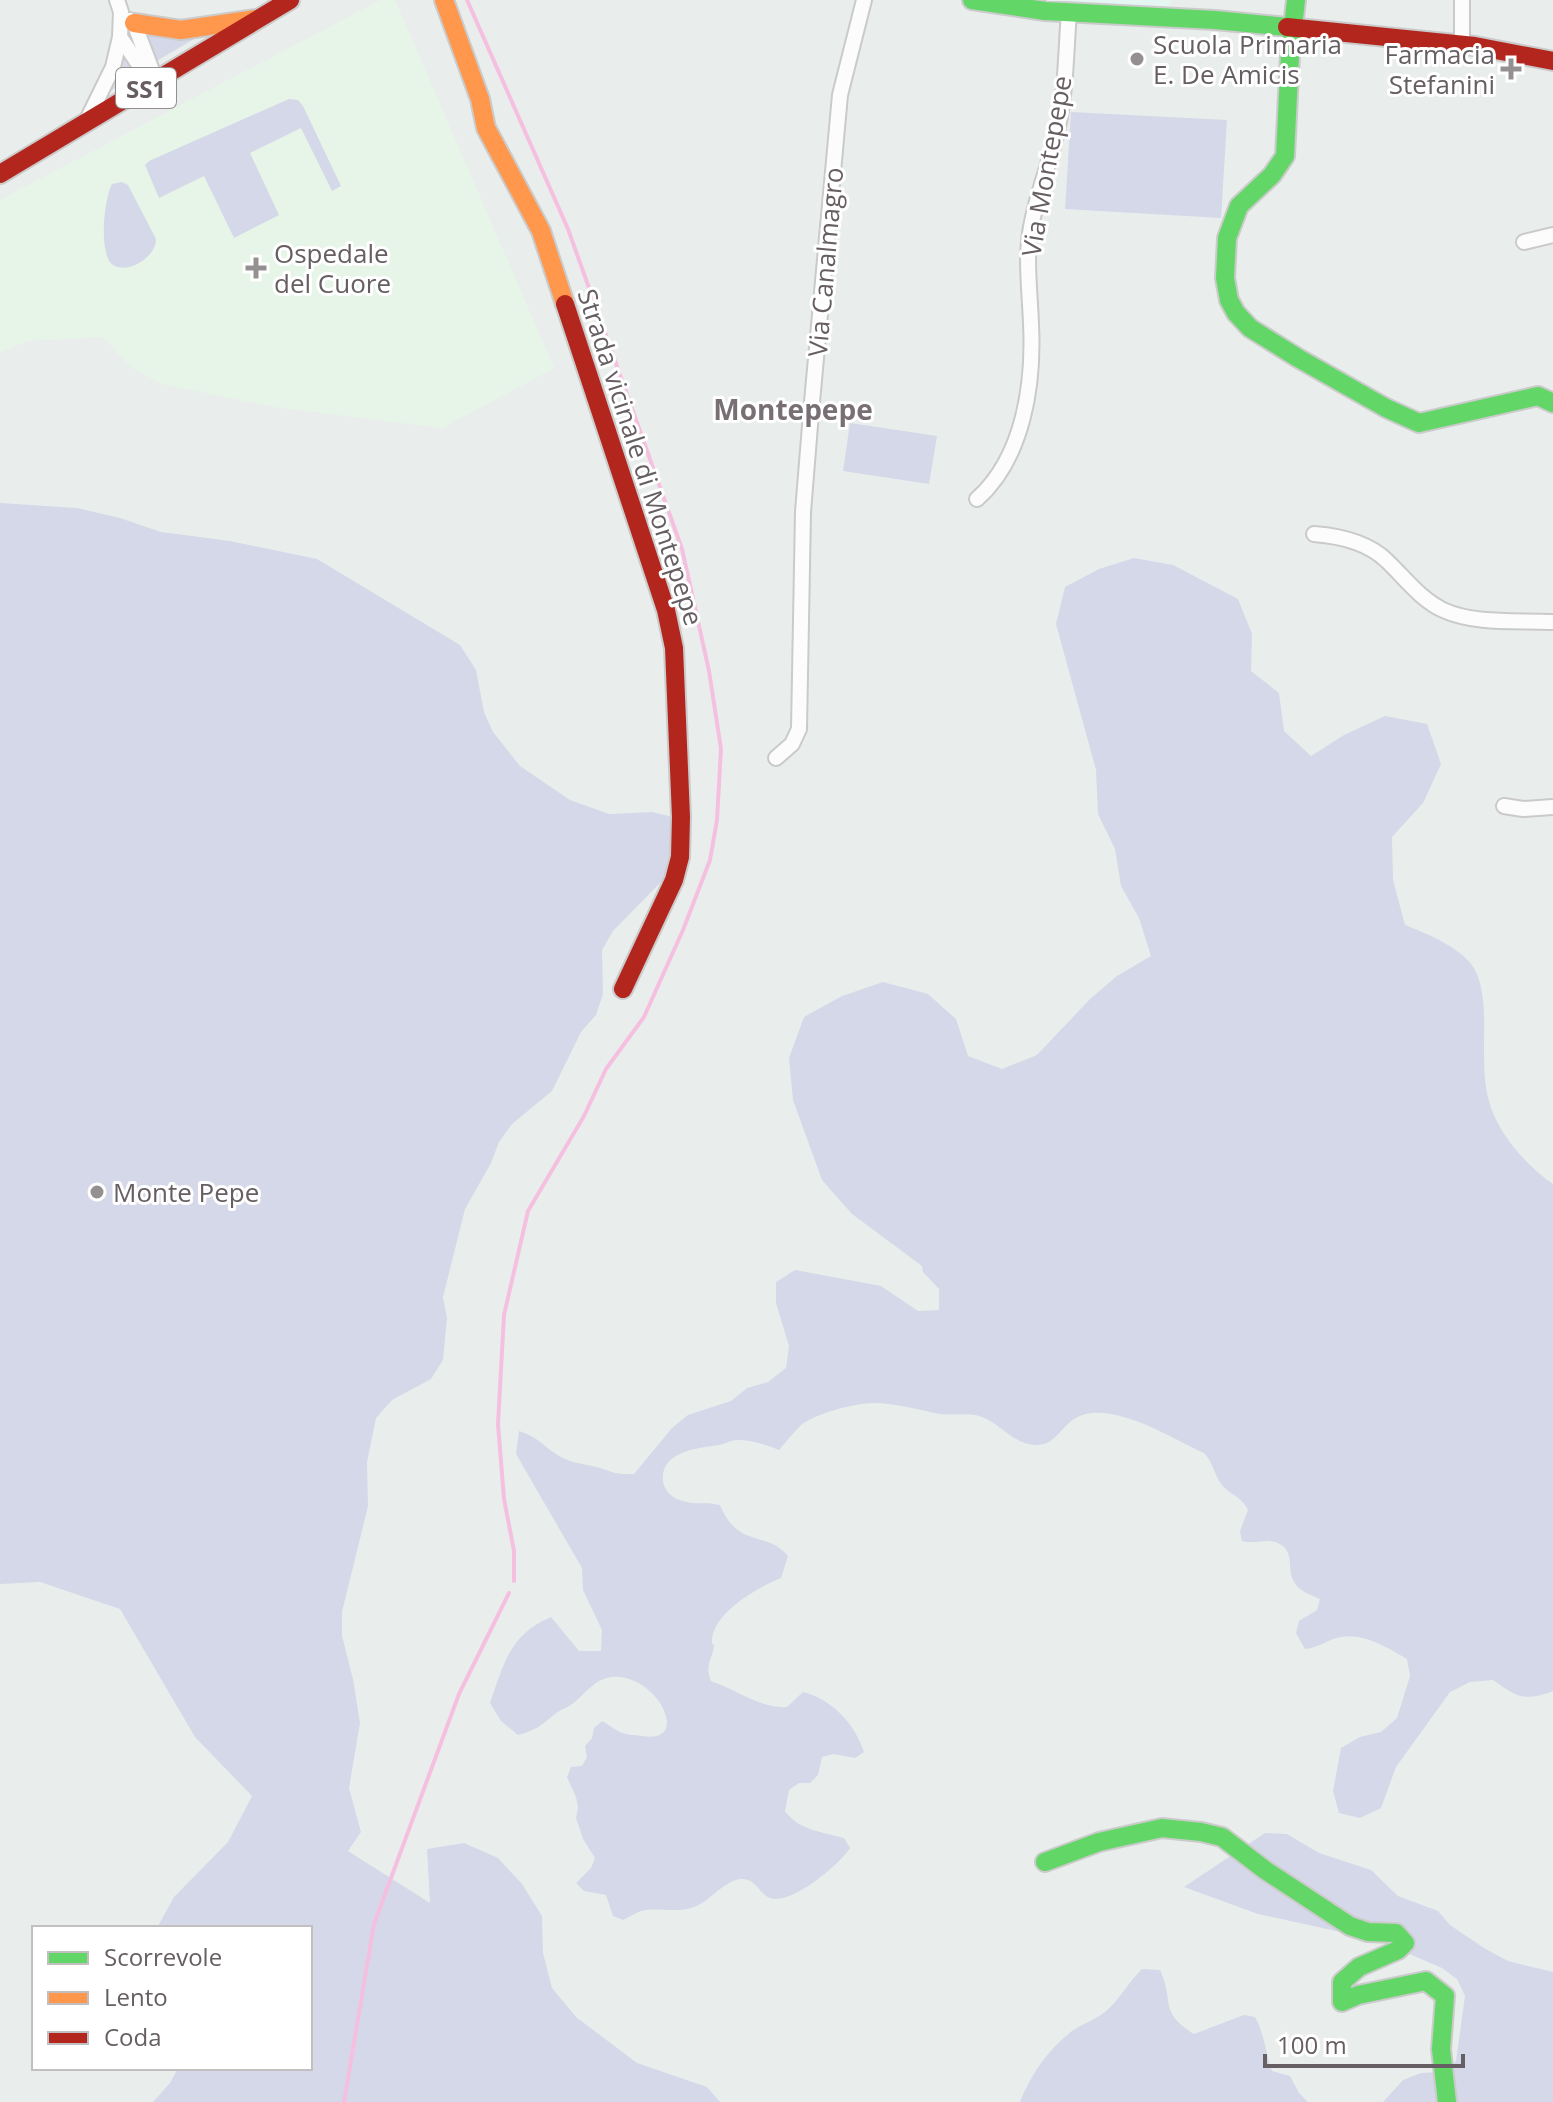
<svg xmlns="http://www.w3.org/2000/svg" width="1553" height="2102" font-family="'Open Sans',sans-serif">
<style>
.commercial{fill:#e4f6f1}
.medical{fill:#e7f5e9}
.green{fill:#d5d8e8}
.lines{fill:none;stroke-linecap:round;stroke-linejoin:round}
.stream{stroke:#f5c0df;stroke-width:4}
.street-casing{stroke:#cacac9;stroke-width:18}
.fast-casing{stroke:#cbcbcb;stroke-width:22}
.slow-casing{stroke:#cbcbcb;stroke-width:22}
.jam-casing{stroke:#cbcbcb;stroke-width:22}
.street{stroke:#fcfcfc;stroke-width:14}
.fast{stroke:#63d668;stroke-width:18}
.slow{stroke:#ff974d;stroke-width:18}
.jam{stroke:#b3261e;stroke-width:18}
.poi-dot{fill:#949092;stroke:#fff;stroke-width:3}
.labels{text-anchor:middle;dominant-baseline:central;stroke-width:6;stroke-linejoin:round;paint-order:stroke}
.shield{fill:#fff;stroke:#948e91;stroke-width:2}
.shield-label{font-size:24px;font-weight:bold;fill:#665e62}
.poi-label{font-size:26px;fill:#665e62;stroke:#fff;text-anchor:start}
.street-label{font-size:26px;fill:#665e62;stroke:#fff}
.neighbourhood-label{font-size:28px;font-weight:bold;fill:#786f74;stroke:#fff}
</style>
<rect width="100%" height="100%" fill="#e9eeec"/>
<polygon class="commercial" points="1049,0 1170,0 1169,8"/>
<polygon class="medical" points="381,0 395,0 554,368 442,428 275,407 162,384 131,367 103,337 28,341 0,352 0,200"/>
<g class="green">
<polygon points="144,31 199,36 155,62"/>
<polygon points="121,49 138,74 107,93"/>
<polygon points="289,99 298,100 303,106 341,186 332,191 301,128 250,153 279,215 234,238 204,176 159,198 145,165 149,161"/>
<polygon points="1071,112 1227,120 1221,218 1065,209"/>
<path d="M 122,182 L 128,185 L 156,239 C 157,256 128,275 113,265 C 98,255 104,198 112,184 Z"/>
<polygon points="850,423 937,436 929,484 843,471"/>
<polygon points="0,503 77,508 120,518 161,532 230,541 317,559 460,645 476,670 484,712 493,732 520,766 570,800 609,814 652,812 673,817 673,865 660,883 613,931 602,950 603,994 596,1015 581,1032 552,1091 512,1124 499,1142 491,1163 465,1209 443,1297 447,1318 443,1360 431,1379 392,1400 376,1418 367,1462 368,1506 342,1612 342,1636 353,1679 360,1723 349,1788 361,1832 348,1851 430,1903 427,1849 464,1843 498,1858 522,1884 542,1916 543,1953 552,1988 576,2017 637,2063 707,2087 720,2102 153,2102 170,2083 178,2068 310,2068 310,1928 157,1928 174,1897 228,1842 252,1796 195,1737 120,1609 40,1582 0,1584"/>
<path d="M 1134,558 L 1173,565 L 1238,599 L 1252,634 L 1251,671 L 1279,693 L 1284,731 L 1311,756 L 1344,735 L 1385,716 L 1427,724 L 1441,764 L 1423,803 L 1392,837 L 1393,880 L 1405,925 C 1426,933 1467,950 1476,972 C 1486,994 1484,1022 1484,1046 C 1484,1063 1484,1085 1489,1101 C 1498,1134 1526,1165 1553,1184 L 1553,1691 C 1524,1702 1517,1697 1493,1680 L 1470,1682 L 1450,1692 L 1396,1767 L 1381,1808 L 1360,1818 L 1339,1813 L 1333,1791 L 1341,1748 L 1360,1737 L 1381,1732 L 1397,1718 L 1410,1676 L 1407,1659 C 1388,1648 1364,1633 1341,1637 C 1328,1639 1319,1648 1305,1649 L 1296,1633 L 1299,1621 L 1317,1610 L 1320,1599 C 1311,1595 1299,1591 1294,1582 C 1286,1568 1296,1552 1278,1543 C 1265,1538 1255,1545 1242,1541 L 1240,1531 L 1248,1510 C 1241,1495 1227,1494 1220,1482 C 1213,1472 1213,1462 1204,1453 C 1171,1438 1108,1397 1074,1419 C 1060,1428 1055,1446 1035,1445 C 1012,1443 1002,1425 982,1417 C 968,1412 954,1416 940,1414 C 919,1410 895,1403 874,1403 C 855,1403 812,1414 799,1427 C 792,1434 786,1442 779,1450 C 766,1445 752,1440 737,1440 C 731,1440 725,1444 719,1445 C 699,1448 660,1451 663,1481 C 664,1489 670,1496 677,1499 C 692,1506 705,1501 720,1505 C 739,1550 765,1529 788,1556 L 781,1578 C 759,1587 715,1611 712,1639 C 711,1649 716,1640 713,1651 C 709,1664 706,1668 711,1681 C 736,1689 760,1709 787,1707 L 803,1692 C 832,1699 855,1724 864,1752 L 855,1758 L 833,1754 L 822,1757 L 818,1775 L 810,1783 L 799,1783 L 789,1790 L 785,1811 C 798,1830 823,1832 844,1838 L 850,1848 C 840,1864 791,1906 770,1898 C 759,1894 756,1878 741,1879 C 723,1881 711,1901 694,1907 C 678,1913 663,1908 646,1910 C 638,1911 630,1917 623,1920 L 613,1916 L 606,1895 L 584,1891 L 576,1883 L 591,1868 L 595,1858 L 583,1839 L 576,1818 L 578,1807 L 576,1797 L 567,1777 L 571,1767 L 582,1766 L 587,1757 L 585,1746 L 592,1738 L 594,1728 L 602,1721 C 608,1724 612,1728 618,1731 C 624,1735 635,1735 642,1736 C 693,1745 657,1672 611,1677 C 596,1679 586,1692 576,1701 C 570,1707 561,1709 555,1714 C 540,1726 537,1730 518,1735 L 501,1721 L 490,1703 C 504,1663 510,1634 551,1617 L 579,1651 L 601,1651 L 602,1630 L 583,1590 L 582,1568 L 516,1454 L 519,1431 C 539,1438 540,1443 556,1454 C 568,1462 578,1463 592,1466 C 612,1470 610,1475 634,1474 L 672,1428 L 688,1415 L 731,1401 L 747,1388 L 768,1382 L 786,1368 L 789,1346 L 776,1303 L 776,1282 L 795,1270 L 881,1286 L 918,1311 L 939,1310 L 939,1289 L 923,1272 L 922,1266 L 852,1214 L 822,1180 L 793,1100 L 789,1058 L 804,1017 L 842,996 L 883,982 L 928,994 L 956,1019 L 968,1056 L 1002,1069 L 1037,1055 L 1090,999 L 1117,976 L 1151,956 L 1139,918 L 1121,886 L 1115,849 L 1098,814 L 1096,770 L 1056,624 L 1065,587 L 1099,569 Z"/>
<polygon points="1265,1833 1287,1834 1319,1853 1371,1870 1398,1896 1438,1911 1450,1925 1484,1948 1508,1961 1553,1972 1553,2102 1383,2102 1403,2080 1421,2073 1441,2072 1456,2061 1465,1996 1457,1979 1442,1968 1377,1940 1258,1914 1184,1887"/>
<path d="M 1142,1969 L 1160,1970 C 1175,2003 1158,2011 1194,2034 L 1244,2015 L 1255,2017 C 1265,2035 1265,2052 1272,2071 L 1290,2076 L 1299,2093 L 1308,2102 L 1020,2102 C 1032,2073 1047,2051 1072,2031 C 1082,2024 1095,2020 1105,2012 C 1119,2001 1128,1982 1142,1969 Z"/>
</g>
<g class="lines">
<g class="stream">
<polyline points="467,0 568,229 682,549 709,671 721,749 717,820 710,860 683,930 644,1017 606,1069 584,1116 528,1211 504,1315 498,1424 504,1499 514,1551 514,1581"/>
<polyline points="344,2102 374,1924 459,1694 509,1593"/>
</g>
<g class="street-casing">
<g id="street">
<polyline points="117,0 121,12 120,37 152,84"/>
<polyline points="1462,0 1462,44"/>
<polyline points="130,20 134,23 156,81"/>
<polyline points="86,122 113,67 120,37"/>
<polyline points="1524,242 1553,235"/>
<path d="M 977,499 C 1024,457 1034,383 1031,324 C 1030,292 1025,259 1031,227 C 1037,193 1051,161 1058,127 C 1066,90 1066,50 1069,12"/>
<path d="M 1314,534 C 1340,536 1368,542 1387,561 C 1405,578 1420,599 1443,610 C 1476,625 1518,620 1553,622"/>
<polyline points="776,758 792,744 799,729 803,512 811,413 840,95 864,0"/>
<polyline points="1504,806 1523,809 1553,807"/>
</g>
</g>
<g class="fast-casing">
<g id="fast">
<polyline points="972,0 1045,11 1215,20 1287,27"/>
<polyline points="1296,0 1290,54 1285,156 1272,175 1239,206 1227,238 1225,278 1229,300 1236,313 1250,328 1298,358 1386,408 1419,423 1538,396 1553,403"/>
<polyline points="1045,1862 1099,1842 1162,1828 1201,1832 1222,1837 1265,1870 1350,1926 1368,1932 1396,1933 1405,1943 1398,1950 1359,1967 1342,1982 1342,2002 1358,1995 1426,1981 1445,1996 1441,2049 1447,2102"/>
</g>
</g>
<g class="slow-casing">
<g id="slow">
<polyline points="444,0 480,99 486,128 541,231 565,304"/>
<polyline points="134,23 181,30 256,19"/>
</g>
</g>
<g class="jam-casing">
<g id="jam">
<polyline points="1287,27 1475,46 1553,61"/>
<polyline points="0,174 290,0"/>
<polyline points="565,304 666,610 674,648 681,817 680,857 674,880 623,989"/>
</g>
</g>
<use href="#street" class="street"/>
<use href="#fast" class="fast"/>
<use href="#slow" class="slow"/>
<use href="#jam" class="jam"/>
</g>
<g class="poi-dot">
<circle cx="1137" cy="59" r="8"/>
<path d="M1507 57h8v8h8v8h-8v8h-8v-8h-8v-8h8z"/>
<path d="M252 256h8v8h8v8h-8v8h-8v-8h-8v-8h8z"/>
<circle cx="97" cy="1192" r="8"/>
</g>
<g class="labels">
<rect class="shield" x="116" y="68" width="60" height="40" rx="6"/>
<g class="shield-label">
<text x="146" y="88">SS1</text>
</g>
<g class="poi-label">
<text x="1153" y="44">Scuola Primaria<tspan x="1153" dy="30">E. De Amicis</tspan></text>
<text x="1495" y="54" text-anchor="end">Farmacia<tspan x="1495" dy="30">Stefanini</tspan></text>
<text x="274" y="253">Ospedale<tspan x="274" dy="30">del Cuore</tspan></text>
<text x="113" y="1192">Monte Pepe</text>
</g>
<g class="street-label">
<text transform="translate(1046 166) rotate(-80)">Via Montepepe</text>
<text transform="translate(825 262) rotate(-85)">Via Canalmagro</text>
<text transform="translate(641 457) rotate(72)">Strada vicinale di Montepepe</text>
</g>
<g class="neighbourhood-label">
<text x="793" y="409">Montepepe</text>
</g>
</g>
<rect x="32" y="1926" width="280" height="144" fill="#ffffff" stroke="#c2bfc0" stroke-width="2"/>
<rect x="48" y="1952" width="40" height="12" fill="#63d668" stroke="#c2bfc0" stroke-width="2"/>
<text x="104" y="1966" font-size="24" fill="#665e62">Scorrevole</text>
<rect x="48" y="1992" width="40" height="12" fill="#ff974d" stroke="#c2bfc0" stroke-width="2"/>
<text x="104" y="2006" font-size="24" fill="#665e62">Lento</text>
<rect x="48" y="2032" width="40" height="12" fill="#b3261e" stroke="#c2bfc0" stroke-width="2"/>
<text x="104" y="2046" font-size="24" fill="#665e62">Coda</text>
<path d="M1265 2054v12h198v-12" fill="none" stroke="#665e62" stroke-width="4"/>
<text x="1277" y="2054" font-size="24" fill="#665e62" stroke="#ffffff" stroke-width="6" paint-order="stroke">100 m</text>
</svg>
